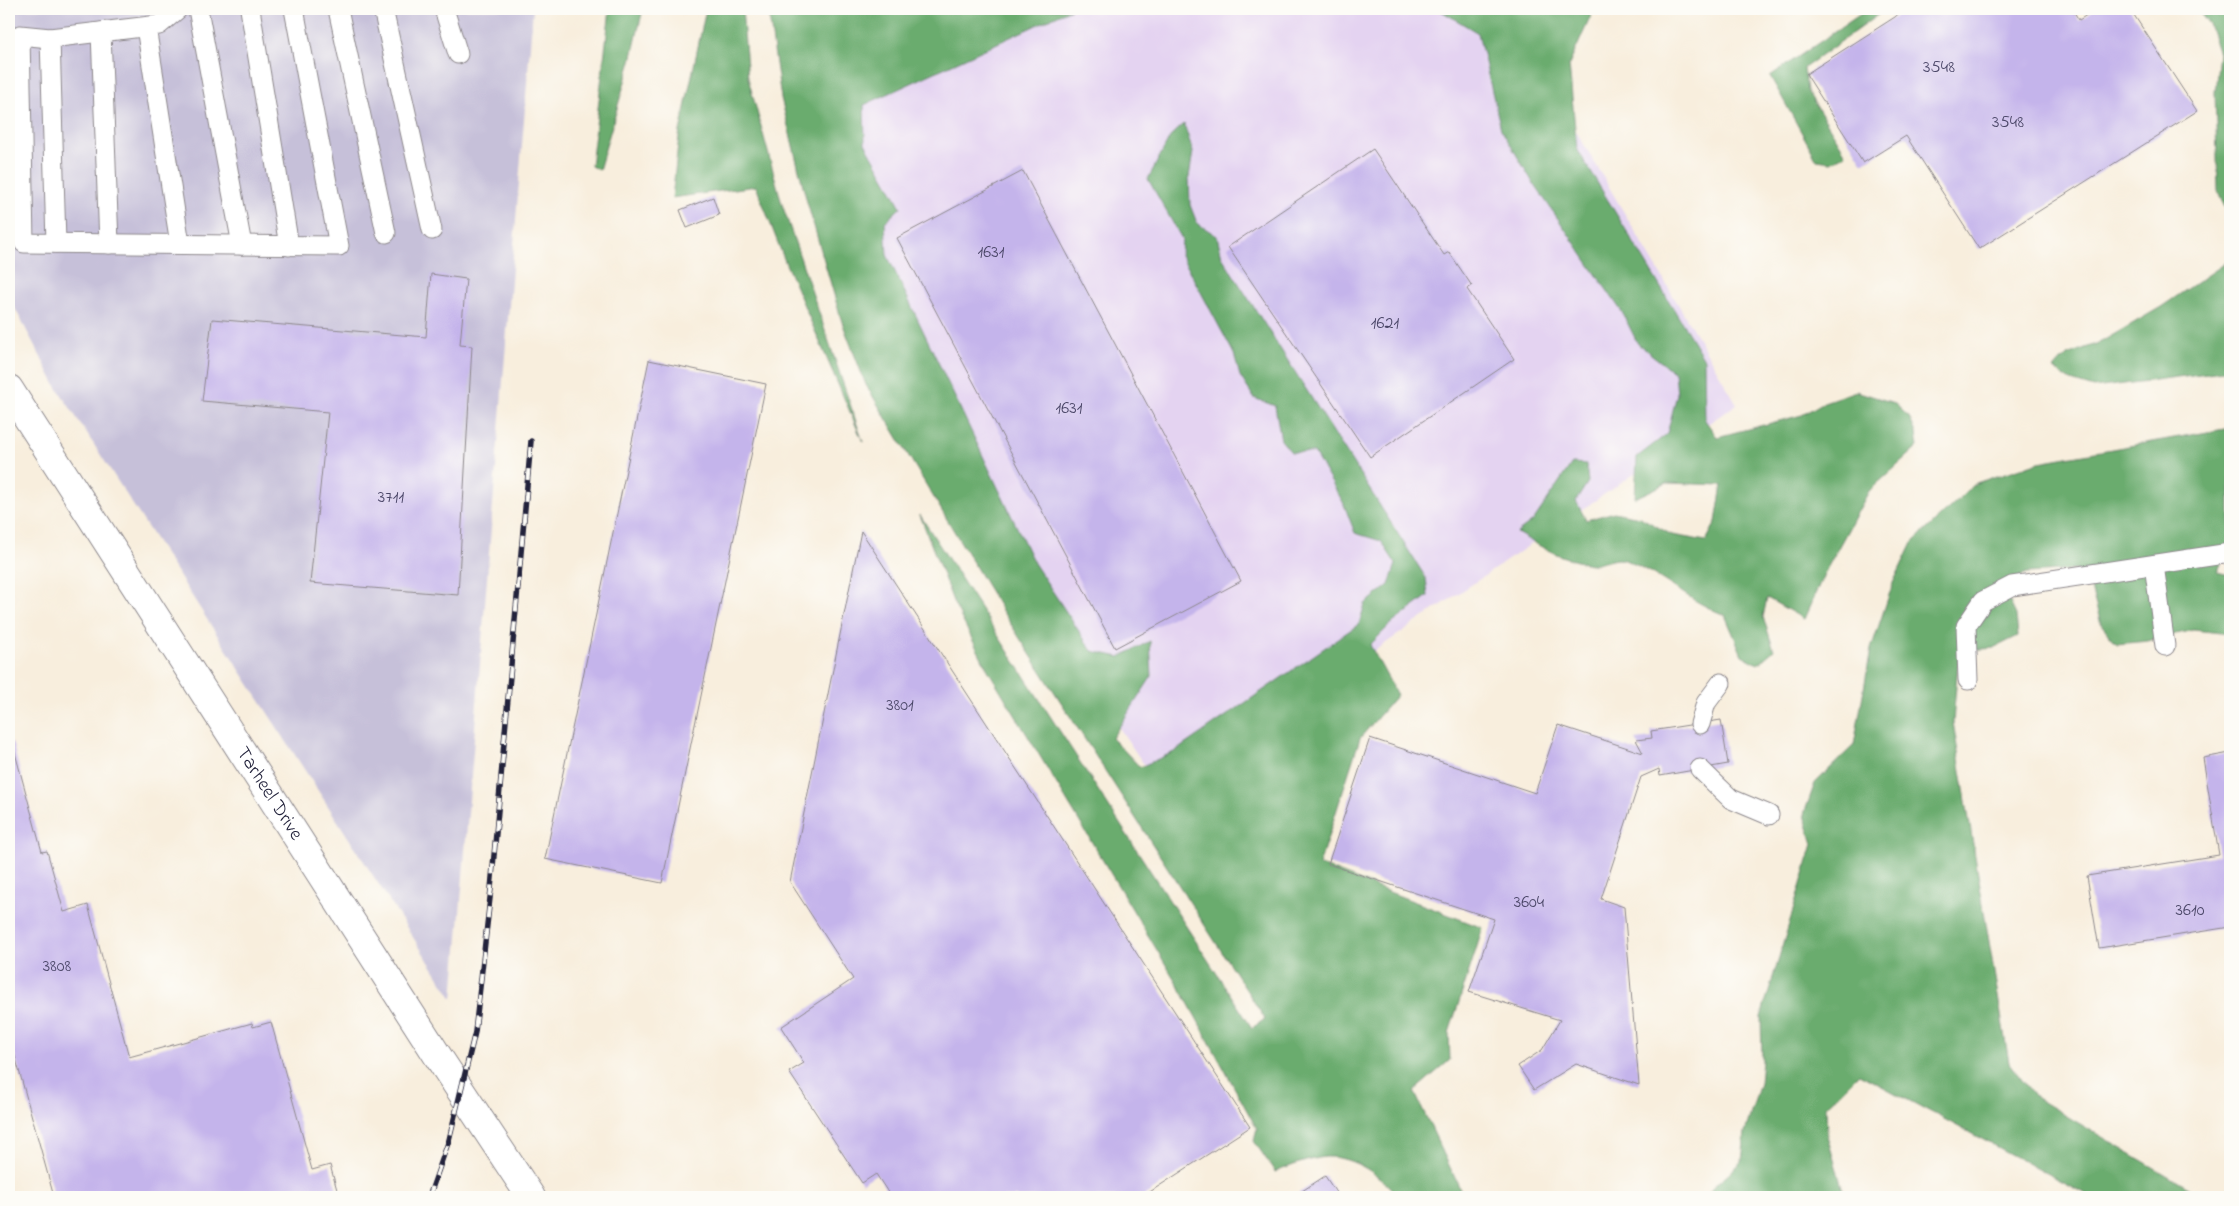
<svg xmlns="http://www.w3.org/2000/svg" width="2239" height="1206" font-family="'Indie Flower',sans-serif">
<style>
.built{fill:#e4d3f1}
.industrial{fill:#c6c0d9}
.forest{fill:#6bac6e;stroke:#466754}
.building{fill:#c4b4eb}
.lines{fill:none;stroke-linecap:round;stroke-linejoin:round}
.lane-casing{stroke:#8d888c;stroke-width:21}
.street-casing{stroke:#8d888c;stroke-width:30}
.lane{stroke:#fff;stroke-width:19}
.street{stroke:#fff;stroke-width:28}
.rail-casing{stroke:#22223b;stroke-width:5.5}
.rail{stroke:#fdfcf7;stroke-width:4;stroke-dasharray:11;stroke-linecap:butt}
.labels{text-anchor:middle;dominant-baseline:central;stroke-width:4.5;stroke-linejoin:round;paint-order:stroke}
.number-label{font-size:18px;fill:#4a4667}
.street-label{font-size:20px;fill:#22223b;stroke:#fdfcf7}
</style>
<rect width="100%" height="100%" fill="#fdfcf7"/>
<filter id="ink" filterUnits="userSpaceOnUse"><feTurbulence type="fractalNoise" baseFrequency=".02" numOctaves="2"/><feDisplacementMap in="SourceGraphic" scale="10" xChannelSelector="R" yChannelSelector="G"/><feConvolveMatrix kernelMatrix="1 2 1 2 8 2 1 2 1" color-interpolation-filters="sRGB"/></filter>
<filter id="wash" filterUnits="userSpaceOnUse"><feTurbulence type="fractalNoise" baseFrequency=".0096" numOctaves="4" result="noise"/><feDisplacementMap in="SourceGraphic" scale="20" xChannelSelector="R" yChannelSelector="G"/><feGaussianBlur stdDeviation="1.12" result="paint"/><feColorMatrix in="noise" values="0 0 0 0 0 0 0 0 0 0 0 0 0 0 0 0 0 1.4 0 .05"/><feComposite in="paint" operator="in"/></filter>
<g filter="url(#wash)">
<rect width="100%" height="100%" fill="#f8eedd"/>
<polygon class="built" points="795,9 1544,9 1573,126 1737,404 1164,794 908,416"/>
<polygon class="industrial" points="9,9 533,9 453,999 56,386 10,299"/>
<g class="forest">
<polygon points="610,9 643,9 631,61 599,170 591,166"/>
<polygon points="706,9 742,9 748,78 782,204 863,442 786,264 756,186 672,198 679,136"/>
<path d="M 768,9 L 1071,9 L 864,105 L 865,143 L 901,207 L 885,222 L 887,255 L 1034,563 L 1092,651 L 1120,657 L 1150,641 L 1152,676 L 1112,738 L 1140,767 L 1174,752 L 1359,624 L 1365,604 L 1389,585 L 1396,564 L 1381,541 L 1355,533 L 1343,502 L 1314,453 L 1291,452 L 1281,440 L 1275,406 L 1254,398 L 1240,376 L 1234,354 L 1181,255 L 1182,239 L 1148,179 L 1170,137 L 1184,124 L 1193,152 L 1189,177 L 1190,205 L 1197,223 L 1217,236 L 1222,257 L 1426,578 L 1428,596 L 1390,625 L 1370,645 L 1397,695 L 1360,738 L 1319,865 L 1483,928 L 1449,1033 L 1450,1060 L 1414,1091 L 1464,1197 L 1398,1197 C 1383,1176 1353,1156 1326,1157 C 1308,1159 1291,1166 1275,1172 L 1254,1141 L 1257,1129 L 1181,990 L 988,670 L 954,604 L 920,515 L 1252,1028 L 1265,1019 L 1001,609 L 866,385 L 842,322 L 807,202 L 781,98 Z"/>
<path d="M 1438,9 L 1594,9 L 1569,65 L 1577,149 L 1704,359 L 1705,420 L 1717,437 L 1802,415 L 1824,402 L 1856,391 L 1894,403 L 1909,417 L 1916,433 L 1918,447 L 1869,491 L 1824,574 L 1804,619 L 1767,598 L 1763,617 L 1774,650 L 1758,664 L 1742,655 L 1725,615 C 1689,602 1661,574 1625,560 C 1615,556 1601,565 1591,564 C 1563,560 1541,547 1517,533 L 1533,521 L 1572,463 L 1586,464 L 1588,482 L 1576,501 L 1586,520 L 1614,512 L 1640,517 L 1672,535 L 1706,541 L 1716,522 L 1722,485 L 1667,483 L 1635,498 L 1637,457 L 1667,434 L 1677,394 L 1675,373 L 1638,344 L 1622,312 L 1532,181 L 1501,129 L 1478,33 Z"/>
<polygon points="1868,9 1886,9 1804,68 1807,91 1846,154 1831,162 1817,160 1770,76"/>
<polygon points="2196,9 2230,9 2230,220 2218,191 2215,92 2219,53 2209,24"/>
<polygon points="2230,260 2230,370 2094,388 2071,381 2054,369 2067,355 2101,342 2161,307"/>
<polygon points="2230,428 2230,547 2217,572 2230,575 2230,634 2193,630 2148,641 2117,644 2101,624 2089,581 2076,570 2027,573 2011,583 2008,598 2016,615 2018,636 1994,648 1959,651 1953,722 2009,1063 2036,1098 2204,1197 2091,1197 1859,1074 1826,1106 1827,1136 1845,1197 1705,1197 1718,1182 1742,1162 1745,1132 1760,1083 1762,1060 1761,1017 1813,844 1804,814 1815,783 1854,745 1871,649 1893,583 1912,543 1976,483 2039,462"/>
</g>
<g id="blocks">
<g class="building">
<polygon points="1904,9 2072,9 2079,20 2096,9 2130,9 2197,111 1979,249 1906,136 1863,163 1806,74 1895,17"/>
<polygon points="1373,149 1444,255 1449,252 1472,286 1467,289 1514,359 1370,457 1228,247"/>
<polygon points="1023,171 1241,581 1115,648 897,238"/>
<polygon points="713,197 719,215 687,228 680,210"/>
<polygon points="431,274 466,279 460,345 472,346 458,595 310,583 328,412 202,401 212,319 426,337"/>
<polygon points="649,360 766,384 662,883 545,859"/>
<polygon points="861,531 1250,1127 1142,1197 891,1197 876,1174 862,1183 789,1072 804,1063 781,1027 853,979 790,882"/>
<polygon points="1721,720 1728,764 1660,776 1659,769 1641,777 1601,899 1624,907 1639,1085 1576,1064 1534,1090 1518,1066 1542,1050 1560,1020 1469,992 1494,919 1328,864 1370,738 1535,793 1558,725 1643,753 1636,740 1652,738 1651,731"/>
<polygon points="12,742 42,852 47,851 64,912 88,905 129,1057 252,1023 253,1027 271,1022 312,1170 330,1165 339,1197 54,1197 9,1034 9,743"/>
<polygon points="2230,753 2230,927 2099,948 2087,876 2219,855 2203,758"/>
<polygon points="1325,1176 1339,1197 1293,1197"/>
</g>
</g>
</g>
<g filter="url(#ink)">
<use href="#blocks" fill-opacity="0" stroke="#8d888c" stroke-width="1"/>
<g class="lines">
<g class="lane-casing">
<g id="lane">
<polyline points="178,9 159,25 50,38 20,35 24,243 339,246 294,9"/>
<polyline points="198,9 242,245"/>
<polyline points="250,9 289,246"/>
<polyline points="338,9 386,233"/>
<polyline points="383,9 432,230"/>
<polyline points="444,9 458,54"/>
<polyline points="146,27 180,244"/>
<polyline points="101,32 109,244"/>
<polyline points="50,38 56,243"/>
<polyline points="2154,565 2165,646"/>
<polyline points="1968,680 1966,626 1983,601 2012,586 2230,553"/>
<polyline points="1700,724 1706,703 1721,683"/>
<polyline points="1700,769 1731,799 1769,815"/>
</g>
</g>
<g class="street-casing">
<g id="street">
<path id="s1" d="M 9,389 L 439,1058 L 531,1197"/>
</g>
</g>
<use href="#lane" class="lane"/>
<use href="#street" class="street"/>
<g class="rail-casing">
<polyline id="rail" points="429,1197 449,1140 475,1032 491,889 531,441"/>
</g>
<use href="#rail" class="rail"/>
</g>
</g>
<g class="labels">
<g class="number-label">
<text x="1939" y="68">3548</text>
<text x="2008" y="123">3548</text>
<text x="991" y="253">1631</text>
<text x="1385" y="324">1621</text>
<text x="1069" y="409">1631</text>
<text x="391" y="498">3711</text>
<text x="900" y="706">3801</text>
<text x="1529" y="903">3604</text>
<text x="2190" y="911">3610</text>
<text x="57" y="967">3808</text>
</g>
<g class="street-label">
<text stroke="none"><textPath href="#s1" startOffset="481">Tarheel Drive</textPath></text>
</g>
</g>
<rect width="2239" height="1206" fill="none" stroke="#fdfcf7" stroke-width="30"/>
</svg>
